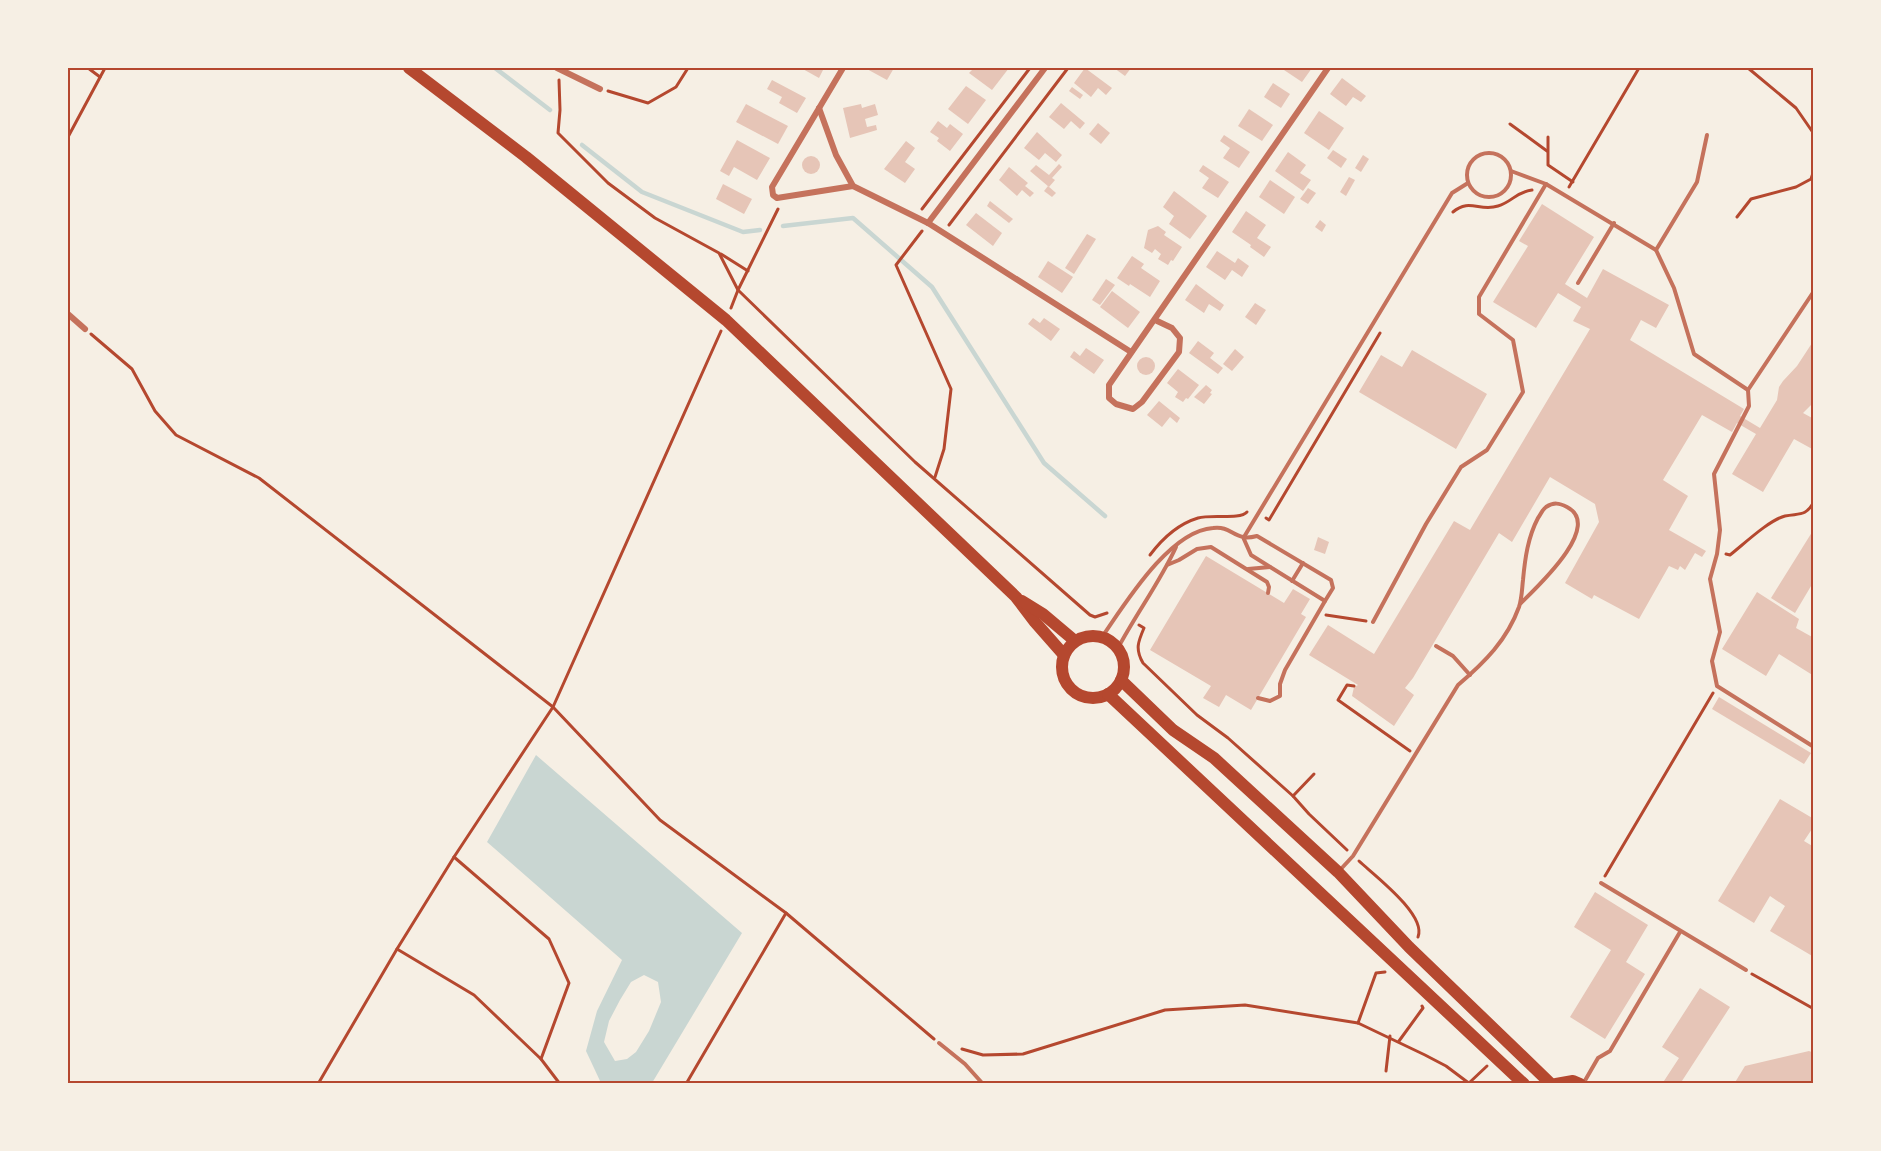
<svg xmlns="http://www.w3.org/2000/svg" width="1881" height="1151" font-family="Raleway,sans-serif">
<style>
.water{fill:#c9d6d2;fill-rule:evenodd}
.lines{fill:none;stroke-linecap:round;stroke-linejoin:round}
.stream{stroke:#c9d6d2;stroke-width:4.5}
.building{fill:#e6c5b7}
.path{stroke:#b5482f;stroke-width:3}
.service{stroke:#c5725c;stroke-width:4}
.minor{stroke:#c5725c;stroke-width:6}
.secondary{stroke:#b5482f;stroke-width:12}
.neatline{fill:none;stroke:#b5482f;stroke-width:2}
</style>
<rect width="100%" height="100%" fill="#f6efe4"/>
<path class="water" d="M 536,755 L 742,933 L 652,1083 L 601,1083 L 586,1051 L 597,1011 L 622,960 L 487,842 ZM 644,975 L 658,982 L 661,1002 L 649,1031 L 636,1052 L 627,1059 L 615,1061 L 604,1042 L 609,1021 L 620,1000 L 631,982 Z"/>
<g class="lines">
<g class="stream">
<polyline points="495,68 550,110"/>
<polyline points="582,145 642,192 743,232 760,230"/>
<polyline points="783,226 853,218 932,287 1044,463 1105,516"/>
</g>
</g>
<g class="building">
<polygon points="801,68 824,68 819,78"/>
<polygon points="865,68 894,68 887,80"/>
<polygon points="974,68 1009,68 992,90 969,73"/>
<polygon points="1085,68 1112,88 1106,95 1098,88 1091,97 1074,83"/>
<polygon points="1114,68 1131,68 1125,76"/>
<polygon points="1281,68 1312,68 1302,82"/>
<polygon points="1342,78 1366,96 1361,102 1353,97 1346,106 1330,94"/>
<polygon points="772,80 806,98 797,113 779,103 782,97 767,89"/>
<polygon points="1273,83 1290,94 1281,108 1264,97"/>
<polygon points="966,86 986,100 968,124 948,109"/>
<polygon points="1072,87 1083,95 1080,99 1069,91"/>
<polygon points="1061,103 1085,123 1080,129 1071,121 1064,129 1049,117"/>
<polygon points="746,104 788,126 778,144 736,122"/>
<polygon points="861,104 862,108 875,104 878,115 865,119 867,127 876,125 877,130 850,138 843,108"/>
<polygon points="1249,109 1273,125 1262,141 1238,126"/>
<polygon points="1319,111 1344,128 1329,150 1304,133"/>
<polygon points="938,121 947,128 950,124 963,134 950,151 937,141 939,138 930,132"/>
<polygon points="1098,123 1110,133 1101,144 1089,134"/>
<polygon points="1037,132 1062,155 1056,162 1045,153 1039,160 1024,148"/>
<polygon points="1224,135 1250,152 1239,168 1223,158 1230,148 1220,141"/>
<polygon points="737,140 770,158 757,180 734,167 729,176 720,171"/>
<polygon points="906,141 915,148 905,162 915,169 905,183 884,169"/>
<polygon points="1333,150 1347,159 1341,168 1327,158"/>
<polygon points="1288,152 1306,165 1300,173 1311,180 1303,191 1275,171"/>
<polygon points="1363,155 1369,159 1361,172 1355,168"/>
<circle cx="811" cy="165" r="9"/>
<polygon points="1059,164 1062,167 1052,178 1055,180 1049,187 1030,171 1036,165 1049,175"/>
<polygon points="1203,165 1229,182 1218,198 1202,188 1209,178 1199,171"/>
<polygon points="1009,167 1028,183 1025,186 1034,193 1030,197 1022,190 1017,196 999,180"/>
<polygon points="1349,177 1355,180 1346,196 1340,192"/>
<polygon points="1270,180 1295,197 1284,214 1259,197"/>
<polygon points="723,184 752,199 744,214 716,199"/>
<polygon points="1048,186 1056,193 1052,197 1044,191"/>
<polygon points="1308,188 1316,193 1308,204 1300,199"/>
<polygon points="1174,191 1207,216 1190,239 1169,224 1174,216 1163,207"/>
<polygon points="990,201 1013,219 1009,223 987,206"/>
<polygon points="1542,204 1594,237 1565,284 1587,298 1603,269 1669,305 1656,328 1641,320 1630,340 1744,409 1740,416 1760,428 1777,400 1779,387 1783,381 1797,366 1814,340 1814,402 1803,413 1814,419 1814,450 1794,439 1763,492 1732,474 1756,434 1737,423 1732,432 1702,415 1663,480 1688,496 1669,530 1706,551 1702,557 1695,553 1685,570 1680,566 1678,570 1669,566 1639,619 1594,595 1592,599 1565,583 1599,522 1595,504 1550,477 1512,542 1499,533 1413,678 1405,688 1414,695 1394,726 1352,696 1354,687 1358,685 1309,655 1328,625 1374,654 1454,521 1470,530 1590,329 1573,321 1581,307 1558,293 1536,328 1493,302 1528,246 1519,241"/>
<polygon points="1246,211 1266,225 1257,238 1271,247 1264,257 1250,247 1251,245 1232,232"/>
<polygon points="976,213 1002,233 993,246 966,225"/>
<polygon points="1320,220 1326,225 1322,232 1315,227"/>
<polygon points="1158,226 1166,232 1164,235 1182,247 1173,261 1171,260 1168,265 1158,259 1161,254 1155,249 1152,253 1144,248 1148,230"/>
<polygon points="1087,234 1096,239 1074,274 1065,268"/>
<polygon points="1217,251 1235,263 1238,258 1249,266 1242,277 1232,270 1225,280 1206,267"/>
<polygon points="1132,256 1144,264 1141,268 1160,281 1150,297 1130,284 1129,286 1117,278"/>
<polygon points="1048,261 1073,277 1062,293 1038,277"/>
<polygon points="1106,279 1115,285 1100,305 1092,300"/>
<polygon points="1196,284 1224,305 1220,311 1209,304 1204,313 1185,300"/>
<polygon points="1112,291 1140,312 1128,328 1100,307"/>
<polygon points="1255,303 1266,310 1256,325 1245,317"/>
<polygon points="1033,318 1040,323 1044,318 1060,329 1051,341 1028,324"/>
<polygon points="1198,341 1214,353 1210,358 1223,368 1218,374 1189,353"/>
<polygon points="1086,348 1104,360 1094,374 1070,357 1074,351 1080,356"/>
<polygon points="1235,349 1244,357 1232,371 1223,364"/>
<polygon points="1412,350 1487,394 1456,449 1359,392 1381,355 1402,367"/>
<circle cx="1146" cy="366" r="9"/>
<polygon points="1178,369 1199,385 1188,399 1186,398 1183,402 1175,397 1178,392 1167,383"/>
<polygon points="1206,385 1212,390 1210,393 1212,394 1204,404 1194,397"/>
<polygon points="1159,401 1180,418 1177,423 1170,417 1162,427 1147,415"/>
<polygon points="1814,529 1814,581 1795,613 1771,598"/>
<polygon points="1318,537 1329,542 1325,554 1314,550"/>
<polygon points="1206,556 1284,603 1293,589 1310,599 1301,614 1306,617 1251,710 1226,695 1219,707 1203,698 1211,686 1150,650"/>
<polygon points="1757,592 1799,619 1796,628 1814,638 1814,676 1779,654 1766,676 1722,649"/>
<polygon points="1719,697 1811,753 1804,764 1712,709"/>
<polygon points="1780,799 1814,819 1814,826 1804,841 1814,847 1814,957 1770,931 1785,906 1770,896 1754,923 1718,901"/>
<polygon points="1595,892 1648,925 1626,962 1645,974 1605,1039 1570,1017 1611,950 1574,927"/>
<polygon points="1700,988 1730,1007 1680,1084 1662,1084 1679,1058 1662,1047"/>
<polygon points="1809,1051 1814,1053 1814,1084 1734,1084 1745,1066"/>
</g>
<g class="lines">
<g class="path">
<polyline points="88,68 100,77"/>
<polyline points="1748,68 1796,108 1814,134"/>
<polyline points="559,80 560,110 558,133 608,183 655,218 719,253 738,290 915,462 1090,615 1095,617 1107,613"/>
<polyline points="608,91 648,103 676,87 688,68"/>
<polyline points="1510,124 1547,151"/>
<polyline points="68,137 105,68"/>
<polyline points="1548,137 1548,165 1573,182"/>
<polyline points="1569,187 1639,68"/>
<polyline points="922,209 1030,68"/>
<path d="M 1453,212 C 1469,198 1480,212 1498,206 C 1512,202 1516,192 1532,190"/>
<polyline points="1737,217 1751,199 1796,187 1811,179 1814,170"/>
<polyline points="949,225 1068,68"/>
<polyline points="922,231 896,265 951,389 944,449 935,477"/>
<polyline points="721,254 748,271"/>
<polyline points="731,308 738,290 778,209"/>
<polyline points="91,334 132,369 155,411 176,435 259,478 553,707 660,820 786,913 934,1039"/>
<polyline points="1266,518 1269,520 1380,333"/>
<path d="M 1726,554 L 1730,555 C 1744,544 1769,520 1785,516 C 1800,513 1805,517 1814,502"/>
<path d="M 1150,555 C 1162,539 1178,524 1198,518 C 1211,514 1240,520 1247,512"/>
<polyline points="1326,615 1366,621"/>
<path d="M 1139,625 L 1144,628 C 1138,642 1135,649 1143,663 L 1197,715 L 1228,738 L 1293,796 L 1309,814 L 1347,850"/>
<polyline points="1354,686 1347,685 1338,700 1410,751"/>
<polyline points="1293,796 1314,774"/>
<path d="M 1359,861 C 1374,875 1427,915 1418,937"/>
<polyline points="1605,876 1713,693"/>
<polyline points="397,949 474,995 541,1059 569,983 549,939 454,857"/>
<polyline points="1752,974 1814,1009"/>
<polyline points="1358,1023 1376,973 1385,972"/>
<polyline points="1399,1041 1423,1008 1422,1006"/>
<polyline points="962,1049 983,1055 1023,1054 1165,1010 1245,1005 1358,1023 1425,1055 1446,1066 1470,1084"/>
<polyline points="541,1059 560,1084"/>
<polyline points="1386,1071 1390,1036"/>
<polyline points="1469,1083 1487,1066"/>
<polyline points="318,1084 397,949 454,857 553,707 721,331"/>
<polyline points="686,1084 786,913"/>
</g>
<g class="service">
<circle cx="1489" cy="175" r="22"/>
<polyline points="1511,171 1546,184 1656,250 1674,288 1694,354 1748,390"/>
<polyline points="1656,250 1697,182 1707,135"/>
<polyline points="1578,283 1614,223"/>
<polyline points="1814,291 1748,390 1749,406 1714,474 1720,530 1717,554 1710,579 1720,632 1712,661 1717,686 1814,747"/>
<polyline points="1244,537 1452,193 1468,183"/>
<polyline points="1167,565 1179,560 1197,549 1211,547 1267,582 1269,587 1268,593"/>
<polyline points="1248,569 1270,567"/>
<polyline points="1292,581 1303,563"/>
<polyline points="1373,622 1426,524 1461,467 1487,450 1523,392 1513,340 1479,314 1479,297 1546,184"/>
<path d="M 1102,637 C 1125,604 1169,531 1213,528 C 1228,526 1232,535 1243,537 C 1247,538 1253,537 1257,536 L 1331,580 L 1333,588 L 1325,601 L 1251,555 L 1243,537"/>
<polyline points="1436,646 1453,656 1470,675"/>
<path d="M 1118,648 C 1136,614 1160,582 1176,547"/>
<polyline points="1258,698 1270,701 1280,696 1280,684 1285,670 1325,601"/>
<path d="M 1340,870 L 1353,856 L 1458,685 C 1485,662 1507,640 1519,607 C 1522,598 1522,588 1523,580 C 1525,558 1528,537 1538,518 C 1541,514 1542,510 1546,507 C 1554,502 1559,503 1567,507 C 1604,526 1536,588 1520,604"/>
<polyline points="1601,883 1746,970"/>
<polyline points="939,1043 965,1064 983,1084"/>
<polyline points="1583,1084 1598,1058 1610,1051 1680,932"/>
</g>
<g class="minor">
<polyline points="557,68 600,89"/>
<polyline points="843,68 772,187 773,195 777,198 853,186"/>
<polyline points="819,108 836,155 853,186 928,223 1131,352"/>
<polyline points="928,223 1045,68"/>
<polyline points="68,314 85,329"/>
<polyline points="1155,320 1172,328 1180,338 1179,352 1142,402 1133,409 1116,404 1109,398 1109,385 1328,68"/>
</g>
<g class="secondary">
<polyline points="409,68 526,157 726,320 1016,597 1035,622 1064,655"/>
<polyline points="1022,601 1043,614 1075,641"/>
<circle cx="1093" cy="667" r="31"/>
<polyline points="1121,680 1173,730 1214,758 1338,872 1409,947 1551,1084"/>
<polyline points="1108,694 1524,1084"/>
<polyline points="1556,1084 1573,1081 1580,1084"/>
</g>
</g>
<rect width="1881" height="1151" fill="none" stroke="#f6efe4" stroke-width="138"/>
<rect x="69" y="69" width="1743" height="1013" class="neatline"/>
</svg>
